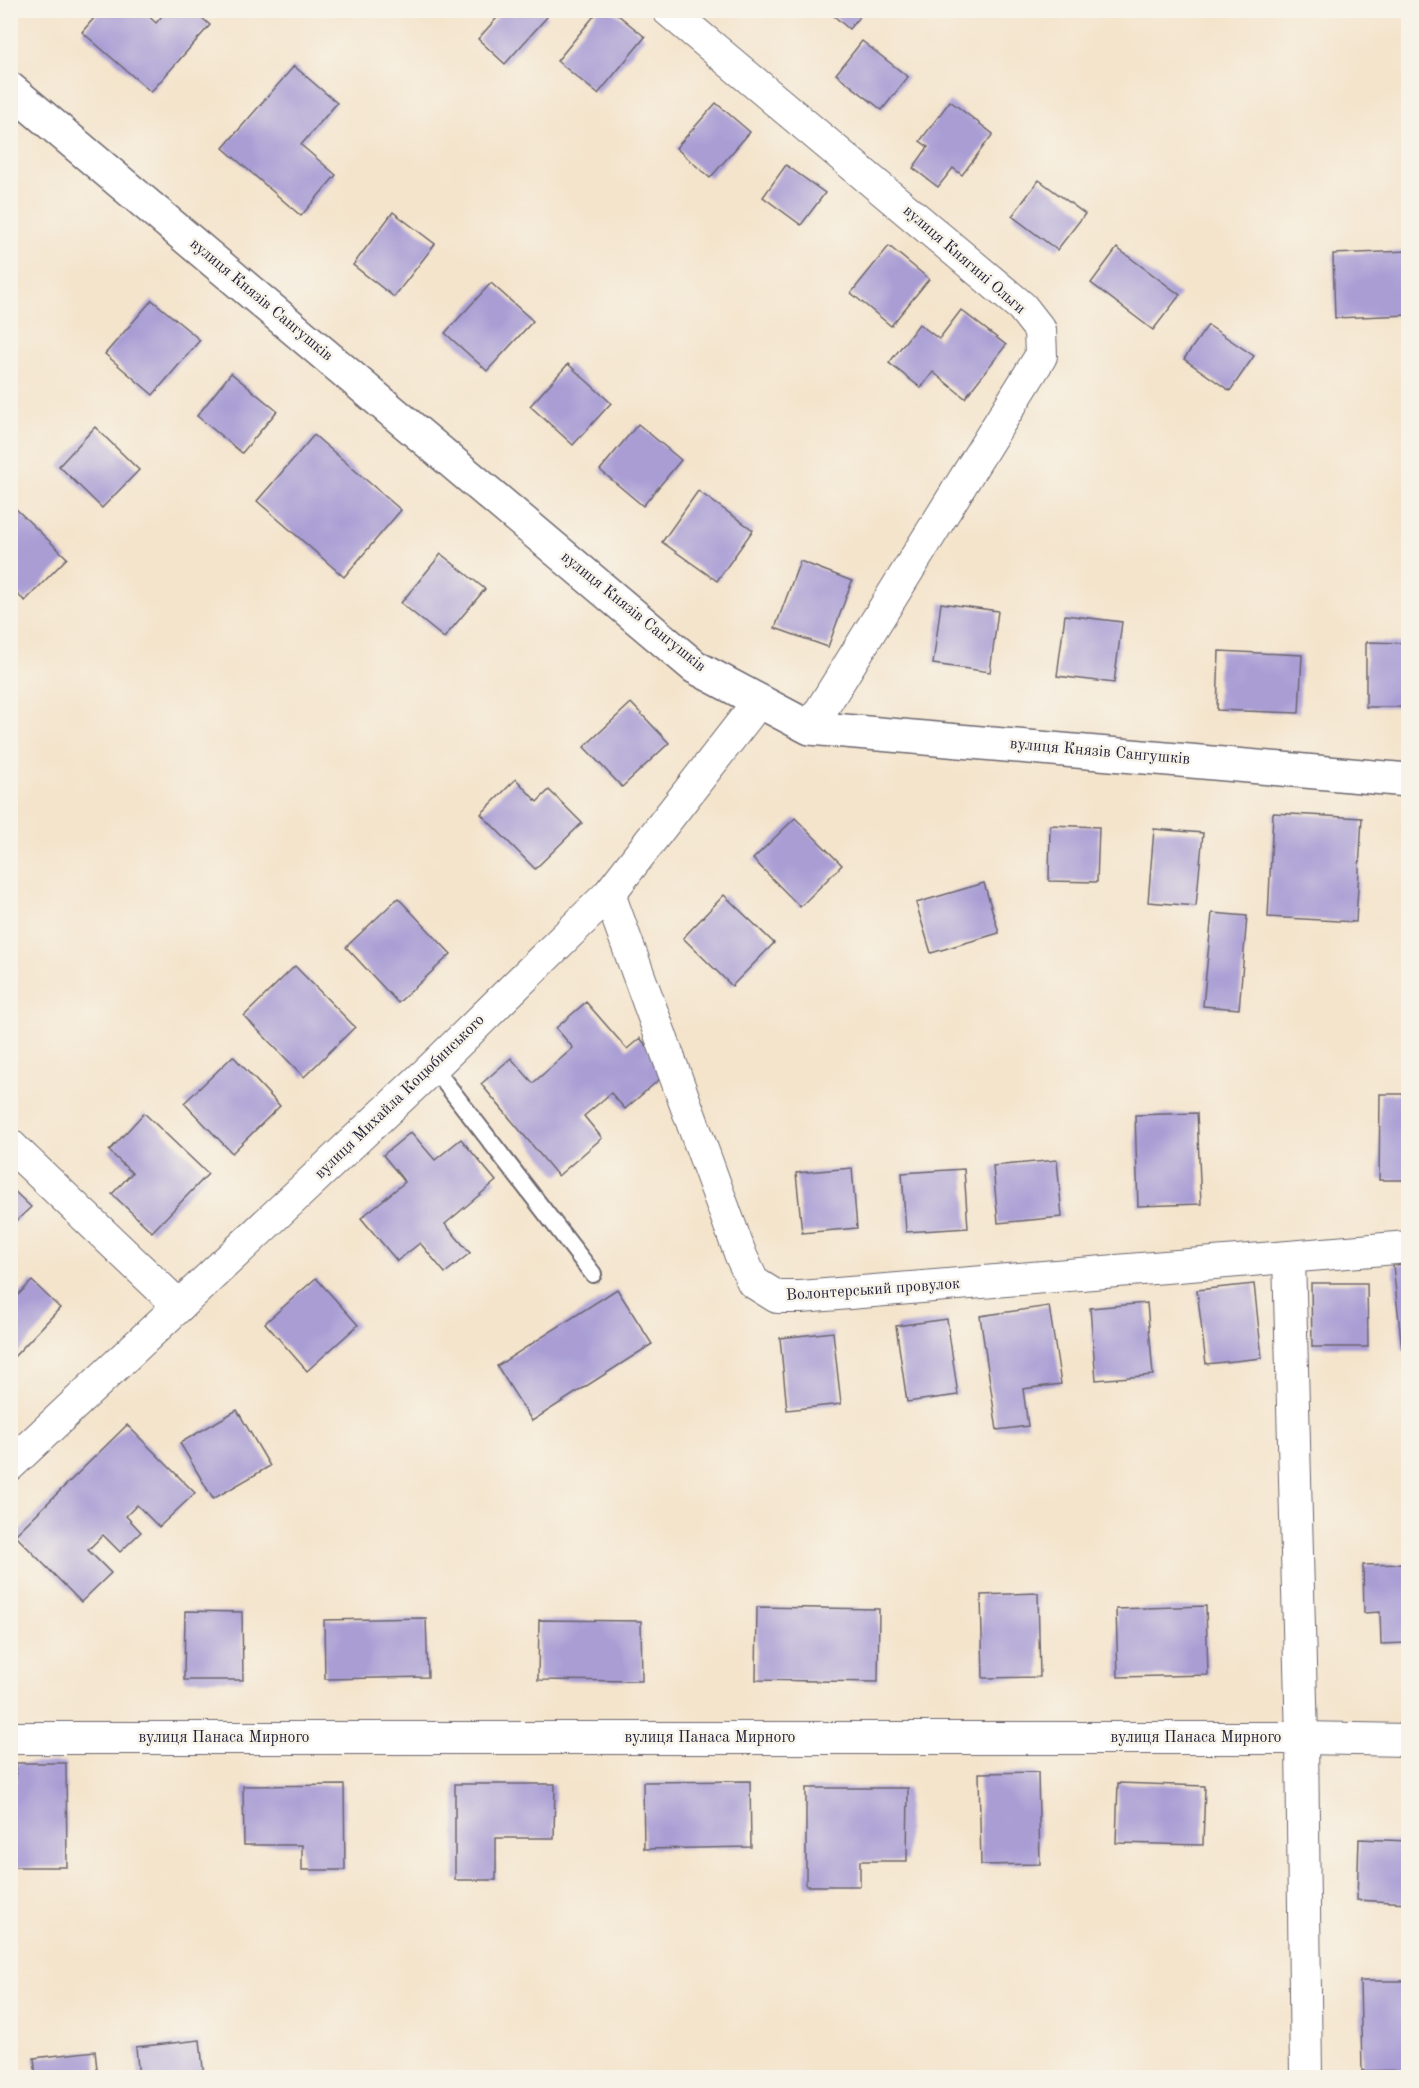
<svg xmlns="http://www.w3.org/2000/svg" width="1419" height="2088" font-family="'Old Standard TT',serif">
<style>
.building{fill:#a99dd4}
.lines{fill:none;stroke-linecap:round;stroke-linejoin:round}
.service-casing{stroke:#6c666e;stroke-width:20}
.minor-casing{stroke:#6c666e;stroke-width:34}
.secondary-casing{stroke:#6c666e;stroke-width:36}
.service{stroke:#fff;stroke-width:16}
.minor{stroke:#fff;stroke-width:32}
.secondary{stroke:#fff;stroke-width:33}
.labels{text-anchor:middle;dominant-baseline:central;stroke-width:5;stroke-linejoin:round;paint-order:stroke}
.street-label{font-size:16px;fill:#22223b;stroke:#f7f3e8}
</style>
<rect width="100%" height="100%" fill="#f7f3e8"/>
<filter id="ink" filterUnits="userSpaceOnUse"><feTurbulence type="fractalNoise" baseFrequency=".0167" numOctaves="2"/><feDisplacementMap in="SourceGraphic" scale="12" xChannelSelector="R" yChannelSelector="G"/><feConvolveMatrix kernelMatrix="1 2 1 2 8 2 1 2 1" color-interpolation-filters="sRGB"/></filter>
<filter id="wash" filterUnits="userSpaceOnUse"><feTurbulence type="fractalNoise" baseFrequency=".008" numOctaves="4" result="noise"/><feDisplacementMap in="SourceGraphic" scale="24" xChannelSelector="R" yChannelSelector="G"/><feGaussianBlur stdDeviation="1.35" result="paint"/><feColorMatrix in="noise" values="0 0 0 0 0 0 0 0 0 0 0 0 0 0 0 0 0 1.4 0 .05"/><feComposite in="paint" operator="in"/></filter>
<g filter="url(#wash)">
<rect width="100%" height="100%" fill="#f4e4cc"/>
<g id="blocks">
<g class="building">
<polygon points="101,10 142,10 156,23 167,10 193,10 210,25 151,92 82,32"/>
<polygon points="504,10 539,10 547,17 505,64 478,39"/>
<polygon points="599,10 612,10 645,37 598,94 557,61"/>
<polygon points="827,10 865,10 849,29"/>
<polygon points="862,41 908,77 882,110 836,74"/>
<polygon points="294,66 337,103 301,145 336,175 301,216 223,148"/>
<polygon points="950,101 993,134 962,175 953,168 938,187 913,168 928,147 920,141"/>
<polygon points="716,103 750,132 710,178 676,148"/>
<polygon points="786,165 825,193 801,225 763,197"/>
<polygon points="1039,180 1085,214 1057,250 1012,216"/>
<polygon points="393,212 435,244 394,297 353,265"/>
<polygon points="889,246 929,279 891,326 851,293"/>
<polygon points="1117,248 1180,295 1153,330 1091,283"/>
<polygon points="1408,251 1408,315 1335,318 1333,254"/>
<polygon points="491,283 533,321 487,371 445,333"/>
<polygon points="152,300 200,340 153,395 105,354"/>
<polygon points="961,310 1006,345 965,398 933,372 921,388 889,363 919,324 939,339"/>
<polygon points="1208,325 1254,356 1230,391 1184,359"/>
<polygon points="568,364 611,403 573,445 530,406"/>
<polygon points="231,373 277,411 242,453 197,416"/>
<polygon points="638,424 681,460 643,506 600,470"/>
<polygon points="95,427 139,470 102,508 59,466"/>
<polygon points="314,435 401,510 344,577 257,501"/>
<polygon points="698,491 753,530 717,581 662,542"/>
<polygon points="15,508 67,558 25,601 10,588 10,513"/>
<polygon points="441,554 485,589 444,638 401,603"/>
<polygon points="800,561 852,581 828,647 775,628"/>
<polygon points="941,603 998,611 990,672 933,664"/>
<polygon points="1065,615 1122,622 1114,683 1057,676"/>
<polygon points="1366,642 1408,643 1408,707 1366,707"/>
<polygon points="1219,651 1302,655 1299,713 1217,710"/>
<polygon points="631,703 669,743 622,787 584,747"/>
<polygon points="516,779 537,802 549,790 582,823 535,869 481,814"/>
<polygon points="1273,813 1362,818 1356,922 1268,917"/>
<polygon points="795,818 842,865 800,907 753,859"/>
<polygon points="1050,825 1099,827 1097,882 1049,881"/>
<polygon points="1154,829 1203,833 1196,906 1148,902"/>
<polygon points="984,883 999,933 931,953 916,903"/>
<polygon points="724,895 774,943 732,986 683,938"/>
<polygon points="398,898 451,954 398,1003 346,947"/>
<polygon points="1212,913 1247,916 1239,1009 1203,1006"/>
<polygon points="295,966 355,1027 304,1077 244,1016"/>
<polygon points="586,1002 627,1049 640,1038 668,1072 625,1109 611,1093 584,1116 602,1138 558,1176 481,1084 511,1058 533,1083 573,1048 556,1028"/>
<polygon points="233,1056 280,1106 232,1153 184,1103"/>
<polygon points="1380,1094 1408,1094 1408,1180 1379,1180"/>
<polygon points="144,1113 208,1174 152,1232 112,1194 132,1173 109,1151"/>
<polygon points="1197,1113 1201,1204 1138,1206 1135,1115"/>
<polygon points="411,1132 435,1160 461,1139 496,1181 445,1224 470,1253 445,1273 420,1243 397,1261 361,1218 405,1182 383,1155"/>
<polygon points="1057,1160 1062,1217 998,1223 993,1166"/>
<polygon points="852,1168 857,1228 802,1233 796,1173"/>
<polygon points="964,1169 968,1228 906,1232 902,1173"/>
<polygon points="10,1187 31,1207 10,1227"/>
<polygon points="1408,1264 1408,1349 1402,1350 1393,1265"/>
<polygon points="316,1278 358,1325 307,1371 265,1323"/>
<polygon points="32,1281 60,1308 10,1361 10,1303"/>
<polygon points="1311,1283 1367,1283 1368,1347 1312,1347"/>
<polygon points="1254,1284 1262,1358 1206,1364 1197,1290"/>
<polygon points="617,1289 652,1344 532,1421 497,1366"/>
<polygon points="1147,1303 1153,1375 1096,1380 1090,1308"/>
<polygon points="1049,1306 1061,1384 1023,1389 1028,1426 997,1430 980,1316"/>
<polygon points="947,1319 958,1395 907,1402 896,1326"/>
<polygon points="833,1332 841,1404 787,1410 780,1338"/>
<polygon points="237,1410 270,1466 213,1499 180,1443"/>
<polygon points="127,1425 195,1493 159,1527 137,1505 126,1516 141,1532 120,1552 103,1535 88,1550 111,1573 81,1602 15,1535"/>
<polygon points="1408,1564 1408,1643 1381,1644 1380,1612 1364,1613 1363,1565"/>
<polygon points="1038,1593 1040,1677 983,1678 981,1595"/>
<polygon points="1206,1606 1208,1675 1118,1677 1116,1609"/>
<polygon points="757,1607 879,1609 878,1682 756,1680"/>
<polygon points="185,1611 242,1612 243,1680 184,1680"/>
<polygon points="426,1618 428,1677 325,1679 324,1620"/>
<polygon points="539,1620 641,1621 642,1681 538,1680"/>
<polygon points="16,1763 66,1763 67,1867 11,1867 10,1780 16,1780"/>
<polygon points="1038,1772 1040,1864 981,1865 979,1773"/>
<polygon points="750,1781 751,1847 644,1849 643,1782"/>
<polygon points="1118,1783 1205,1786 1203,1845 1116,1843"/>
<polygon points="455,1784 555,1784 554,1838 496,1838 496,1880 455,1880"/>
<polygon points="344,1785 345,1870 302,1870 302,1845 244,1845 243,1786"/>
<polygon points="806,1788 908,1788 907,1861 860,1861 860,1886 806,1886"/>
<polygon points="1359,1839 1408,1841 1408,1903 1357,1900"/>
<polygon points="1360,1981 1408,1981 1408,2070 1362,2071"/>
<polygon points="200,2040 204,2078 139,2078 136,2047"/>
<polygon points="95,2051 98,2078 36,2078 34,2058"/>
</g>
</g>
</g>
<g filter="url(#ink)">
<use href="#blocks" fill-opacity="0" stroke="#6c666e" stroke-width="1.5"/>
<g class="lines">
<g class="service-casing">
<polyline id="service" points="433,1067 593,1274"/>
</g>
<g class="minor-casing">
<g id="minor">
<polyline points="668,10 1022,307 1040,330 1041,356 810,728"/>
<polyline points="609,894 741,1256 753,1282 777,1297 801,1297 1408,1247"/>
<polyline points="10,1145 179,1306"/>
<polyline points="1289,1258 1302,1738 1306,2078"/>
<polyline points="10,1465 433,1067 609,894 759,701"/>
<polyline points="10,1738 1302,1738 1408,1740"/>
</g>
</g>
<g class="secondary-casing">
<polyline id="secondary" points="10,89 695,667 810,728 1408,780"/>
</g>
<use href="#service" class="service"/>
<use href="#minor" class="minor"/>
<use href="#secondary" class="secondary"/>
</g>
</g>
<g class="labels">
<g class="street-label">
<text transform="translate(964 260) rotate(41)">вулиця Княгині Ольги</text>
<text transform="translate(261 300) rotate(40)">вулиця Князів Сангушків</text>
<text transform="translate(633 612) rotate(39)">вулиця Князів Сангушків</text>
<text transform="translate(1100 752) rotate(5)">вулиця Князів Сангушків</text>
<text transform="translate(400 1097) rotate(-44)">вулиця Михайла Коцюбинського</text>
<text transform="translate(873 1290) rotate(-4)">Волонтерський провулок</text>
<text x="224" y="1738">вулиця Панаса Мирного</text>
<text x="710" y="1738">вулиця Панаса Мирного</text>
<text x="1196" y="1738">вулиця Панаса Мирного</text>
</g>
</g>
<rect width="1419" height="2088" fill="none" stroke="#f7f3e8" stroke-width="36"/>
</svg>
